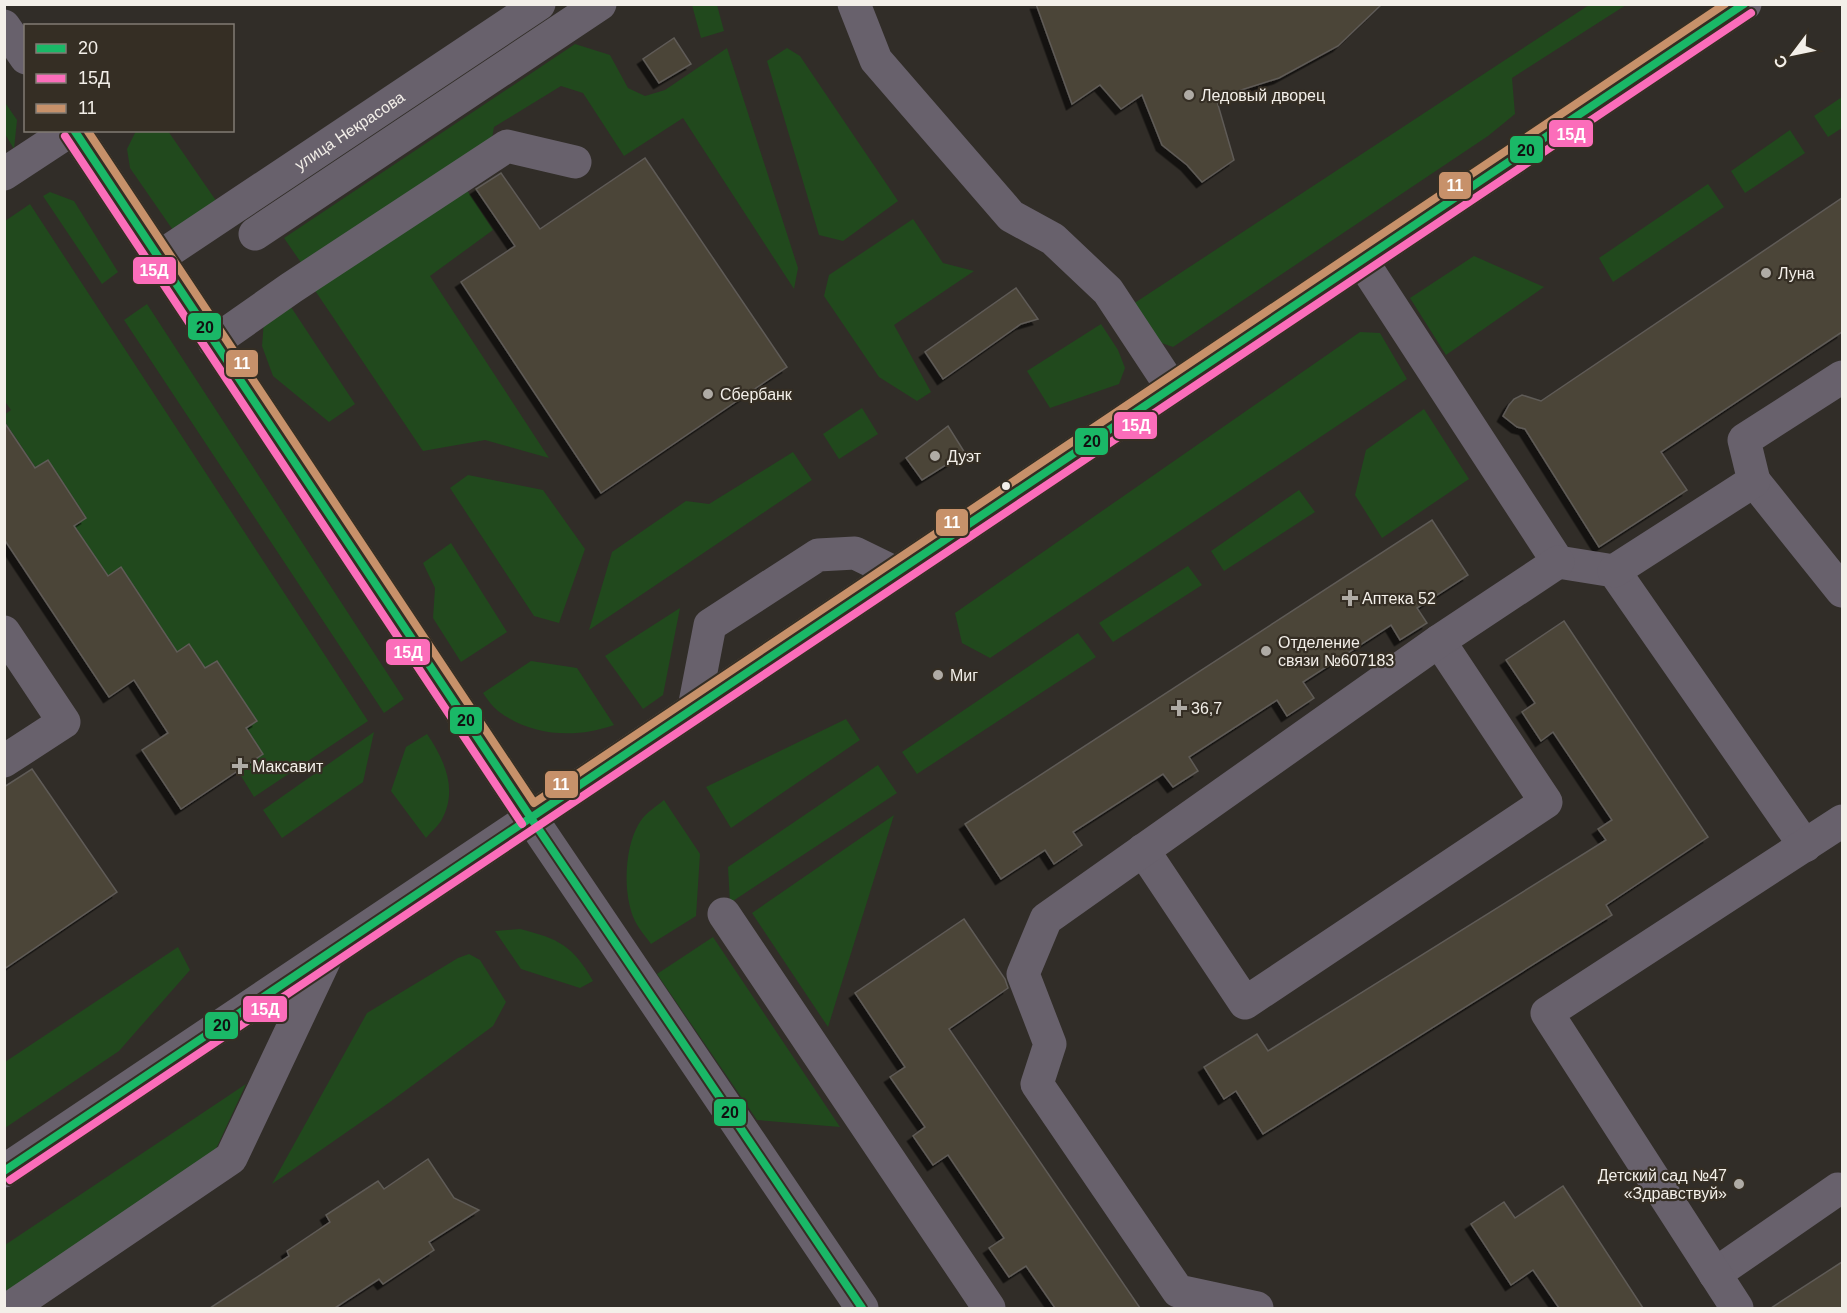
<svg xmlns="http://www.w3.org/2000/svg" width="1847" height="1313" font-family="Arial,sans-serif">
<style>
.green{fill:#21491d}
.building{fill:#4c4438;stroke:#5f5b57;stroke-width:1.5;filter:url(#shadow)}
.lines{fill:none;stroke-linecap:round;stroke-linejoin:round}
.minor{stroke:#68616c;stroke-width:33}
.bus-1-casing{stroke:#352e24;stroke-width:12}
.bus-2-casing{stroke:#352e24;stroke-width:12}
.bus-3-casing{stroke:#352e24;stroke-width:12}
.bus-1{stroke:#1ab867;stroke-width:8}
.bus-2{stroke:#fb6dba;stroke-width:8}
.bus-3{stroke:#c7916a;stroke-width:8}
.poi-dot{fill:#afaba5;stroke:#352e24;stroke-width:2}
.bus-dot{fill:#f3efe9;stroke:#352e24;stroke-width:2}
.labels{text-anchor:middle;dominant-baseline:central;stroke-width:4.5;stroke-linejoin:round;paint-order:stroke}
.poi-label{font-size:16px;fill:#f3efe9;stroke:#352e24;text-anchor:start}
.street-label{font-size:16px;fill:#f3efe9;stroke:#352e24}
.line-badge{stroke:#352e24;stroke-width:2}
.badge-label{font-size:16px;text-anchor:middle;font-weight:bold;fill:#fff}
.pale-badge-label{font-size:16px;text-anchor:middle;font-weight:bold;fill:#111}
</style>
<defs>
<filter id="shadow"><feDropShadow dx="-5.5" dy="5.5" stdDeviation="0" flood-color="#0009"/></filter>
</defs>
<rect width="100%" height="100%" fill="#312d28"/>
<g class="green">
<polygon points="692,5 717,5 724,31 701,38"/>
<polygon points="1589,5 1626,5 1512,78 1515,114 1488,136 1173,347 1153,340 1133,304"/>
<polygon points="575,44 610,55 628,88 645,96 665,90 727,48 798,268 794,289 683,118 624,156 583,93 561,86 494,127 491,144 304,267 284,238"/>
<polygon points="787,48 800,56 898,201 843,241 819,235 767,61"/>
<polygon points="1842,97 1842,128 1828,137 1814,116"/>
<polygon points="4,101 17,120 14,149 5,134"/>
<polygon points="1790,130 1805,153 1745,193 1731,171"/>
<polygon points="136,131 168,131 219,205 175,233 130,168 127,149"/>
<polygon points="1708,184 1724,207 1613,282 1599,258"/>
<polygon points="465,187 493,230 430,276 549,458 485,440 423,451 314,289"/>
<polygon points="50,192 74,201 118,272 102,284 43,196"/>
<polygon points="30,204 368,721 254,797 238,771 246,728 256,721 205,668 189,644 165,660 74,526 86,517 48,460 36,468 5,422 4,415 11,410 4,400 5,221"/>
<polygon points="913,219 943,263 974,271 894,325 931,392 917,401 879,377 824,296 829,275"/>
<polygon points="1474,256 1544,287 1446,355 1410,298"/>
<polygon points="147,304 404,699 384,713 124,320"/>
<polygon points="289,304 355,404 329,422 273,376 262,346 264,321"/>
<polygon points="1101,324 1118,350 1125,368 1119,384 1050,408 1027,371"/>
<polygon points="1360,332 1380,333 1407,379 990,658 962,643 955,613"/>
<polygon points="862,408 878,434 839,459 823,434"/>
<polygon points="1424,409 1469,479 1382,538 1355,495 1366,450"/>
<polygon points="793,452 812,480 589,630 612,552 686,501 709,504"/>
<polygon points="468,475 543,490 585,549 559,623 534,616 450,488"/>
<polygon points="1299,490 1315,512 1224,571 1211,551"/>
<polygon points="451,543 507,632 461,662 433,618 435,588 423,563"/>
<polygon points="1188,566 1202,585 1113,642 1099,623"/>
<polygon points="680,608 663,695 643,709 605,656"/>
<polygon points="1078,633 1096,657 917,774 902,752"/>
<path d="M 531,661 L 577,668 L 614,725 C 575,739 531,736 498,711 C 492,706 487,699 483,693 Z"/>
<polygon points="846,719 860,740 731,828 706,787"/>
<polygon points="374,732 363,782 282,838 263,810"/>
<path d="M 427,734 C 444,759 459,790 441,821 C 437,827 430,833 426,838 L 391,791 L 406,747 Z"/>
<polygon points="878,765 897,793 730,903 728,867"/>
<path d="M 664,800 L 700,854 L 696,916 L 651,944 C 646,937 639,929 635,921 C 622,894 624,843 642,819 C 647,812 657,806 664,800 Z"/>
<polygon points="894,815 828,1027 752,913"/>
<path d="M 520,929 C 559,939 572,945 593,981 L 580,988 L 521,969 L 495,931 Z"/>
<polygon points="713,937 840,1127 757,1120 657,974"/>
<polygon points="178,947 190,970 119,1051 5,1128 5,1062"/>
<polygon points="469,954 480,960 506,1002 493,1026 390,1102 272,1184 367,1013 458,958"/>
<polygon points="246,1084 210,1162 5,1300 5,1245"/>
</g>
<g class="building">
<polygon points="1036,4 1382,4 1338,46 1279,78 1216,98 1234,160 1202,182 1187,165 1162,145 1142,95 1121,109 1100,85 1072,104"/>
<polygon points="674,38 691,64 659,83 643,59"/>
<polygon points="645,158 787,367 601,493 461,282 515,246 476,189 501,173 540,229"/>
<polygon points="1842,198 1842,332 1661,452 1687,490 1599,547 1525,429 1517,427 1503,416 1509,405 1514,399 1522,395 1541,401"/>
<polygon points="1016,288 1038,319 1021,324 943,379 925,352"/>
<polygon points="4,422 35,468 48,460 86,518 74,526 108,576 121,567 177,652 189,644 205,668 217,661 257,721 246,728 263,754 181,809 142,750 168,733 134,680 109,697 4,539"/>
<polygon points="948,426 965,453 922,480 906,458"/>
<polygon points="1432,520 1468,575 1417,608 1427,623 1400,640 1391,625 1303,682 1314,698 1287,716 1277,700 1189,757 1198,771 1173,787 1163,774 1073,832 1082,845 1054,864 1045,850 1001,879 965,824"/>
<polygon points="1564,621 1708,837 1606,905 1612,915 1263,1134 1236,1091 1224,1099 1204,1067 1257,1034 1268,1051 1606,840 1598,829 1612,820 1553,732 1541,741 1522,712 1535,703 1506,660"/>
<polygon points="32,769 117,892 4,969 4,787"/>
<polygon points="964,919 1005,979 1008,988 949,1029 1140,1308 1055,1308 1026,1266 1009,1277 989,1248 1004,1238 948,1155 933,1165 913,1136 925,1127 890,1077 905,1067 855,993"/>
<polygon points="428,1159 454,1198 479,1210 429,1242 434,1250 383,1284 379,1279 335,1308 210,1308 289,1256 287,1251 330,1222 326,1215 378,1181 384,1189"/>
<polygon points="1563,1186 1643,1308 1559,1308 1533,1270 1511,1285 1471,1224 1504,1202 1515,1218"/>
<polygon points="1842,1262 1842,1308 1771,1308"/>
</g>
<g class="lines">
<g class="minor">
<polyline points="854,4 876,60 1011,216 1053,239 1108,291 1172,388"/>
<polyline points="4,26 26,58"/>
<polyline points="74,130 531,818 862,1308"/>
<polyline points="4,174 71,130"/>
<polyline points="255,234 600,4"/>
<path id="s1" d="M 158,258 L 539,4"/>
<polyline points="1362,261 1558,562 1614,571 1805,846"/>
<polyline points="214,342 291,288 507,146 575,162"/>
<polyline points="1754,481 1842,591"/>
<polyline points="1614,571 1754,481 1744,440 1842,377"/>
<polyline points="4,632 64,722 4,761"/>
<polyline points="694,708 710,625 818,555 855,553 896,573"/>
<polyline points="1143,850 1245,1003 1546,802 1439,641"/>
<polyline points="724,914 989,1308"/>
<polyline points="4,1171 1745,4"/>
<polyline points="1715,1274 1838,1189"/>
<polyline points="10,1308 231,1158 327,955"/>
<polyline points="1257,1308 1178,1291 1037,1084 1050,1044 1023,974 1046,919 1439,641 1558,562"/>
<polyline points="1737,1308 1547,1013 1842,821"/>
</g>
<g class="bus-1-casing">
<g id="bus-1">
<polyline points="74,130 531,818 862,1308"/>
<polyline points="4,1171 1744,4"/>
</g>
</g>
<g class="bus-2-casing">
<g id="bus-2">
<polyline points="65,136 522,824"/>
<polyline points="10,1180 1751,13"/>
</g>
</g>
<g class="bus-3-casing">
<polyline id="bus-3" points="87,130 534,803 1725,4"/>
</g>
<use href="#bus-1" class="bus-1"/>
<use href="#bus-2" class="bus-2"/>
<use href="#bus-3" class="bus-3"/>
</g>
<g class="poi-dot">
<circle cx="1189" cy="95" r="6"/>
<circle cx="1766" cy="273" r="6"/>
<circle cx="708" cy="394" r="6"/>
<circle cx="935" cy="456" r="6"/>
<path d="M1347 589h6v6h6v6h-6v6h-6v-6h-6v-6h6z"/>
<circle cx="1266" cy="651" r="6"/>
<circle cx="938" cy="675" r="6"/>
<path d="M1176 699h6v6h6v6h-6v6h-6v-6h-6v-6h6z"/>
<path d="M237 757h6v6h6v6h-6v6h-6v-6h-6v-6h6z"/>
<circle cx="1739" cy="1184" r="6"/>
</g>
<circle class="bus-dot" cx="1006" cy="486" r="5"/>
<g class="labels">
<g class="poi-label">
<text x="1201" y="95">Ледовый дворец</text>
<text x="1778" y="273">Луна</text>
<text x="720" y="394">Сбербанк</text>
<text x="947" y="456">Дуэт</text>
<text x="1362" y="598">Аптека 52</text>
<text x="1278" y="642">Отделение<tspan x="1278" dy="18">связи №607183</tspan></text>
<text x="950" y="675">Миг</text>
<text x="1191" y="708">36,7</text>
<text x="252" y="766">Максавит</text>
<text x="1727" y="1175" text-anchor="end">Детский сад №47<tspan x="1727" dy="18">«Здравствуй»</tspan></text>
</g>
<g class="street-label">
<text stroke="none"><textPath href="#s1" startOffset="230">улица Некрасова</textPath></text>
</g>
</g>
<g class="line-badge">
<rect x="1548" y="119" width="46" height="29" rx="6" fill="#fb6dba"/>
<rect x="1509" y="135" width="35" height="29" rx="6" fill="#1ab867"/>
<rect x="1438" y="171" width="34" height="29" rx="6" fill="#c7916a"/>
<rect x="132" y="256" width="45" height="29" rx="6" fill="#fb6dba"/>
<rect x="187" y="312" width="35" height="29" rx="6" fill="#1ab867"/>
<rect x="225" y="349" width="34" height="29" rx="6" fill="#c7916a"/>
<rect x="1113" y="411" width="45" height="29" rx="6" fill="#fb6dba"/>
<rect x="1074" y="427" width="35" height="29" rx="6" fill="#1ab867"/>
<rect x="935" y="508" width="34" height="29" rx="6" fill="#c7916a"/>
<rect x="385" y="638" width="46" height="28" rx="6" fill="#fb6dba"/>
<rect x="449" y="706" width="34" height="29" rx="6" fill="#1ab867"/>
<rect x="544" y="770" width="35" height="29" rx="6" fill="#c7916a"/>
<rect x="242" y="995" width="46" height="28" rx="6" fill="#fb6dba"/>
<rect x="204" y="1011" width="35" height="29" rx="6" fill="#1ab867"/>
<rect x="713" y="1098" width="34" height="29" rx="6" fill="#1ab867"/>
</g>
<g class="badge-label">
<text x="1571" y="140">15Д</text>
<text x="1455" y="191">11</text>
<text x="154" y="276">15Д</text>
<text x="242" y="369">11</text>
<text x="1136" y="431">15Д</text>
<text x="952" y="528">11</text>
<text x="408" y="658">15Д</text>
<text x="561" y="790">11</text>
<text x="265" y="1015">15Д</text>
</g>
<g class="pale-badge-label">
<text x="1526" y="156">20</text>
<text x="205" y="333">20</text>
<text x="1092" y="447">20</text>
<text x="466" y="726">20</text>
<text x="222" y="1031">20</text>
<text x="730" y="1118">20</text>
</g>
<rect width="1847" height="1313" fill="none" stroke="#f3efe9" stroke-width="12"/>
<rect x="24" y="24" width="210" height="108" fill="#352e24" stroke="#817b73" stroke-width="1.5"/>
<rect x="36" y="44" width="30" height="9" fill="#1ab867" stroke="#817b73" stroke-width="1.5"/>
<text x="78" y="54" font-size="18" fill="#f3efe9">20</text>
<rect x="36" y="74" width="30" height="9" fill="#fb6dba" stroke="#817b73" stroke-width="1.5"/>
<text x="78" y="84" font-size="18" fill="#f3efe9">15Д</text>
<rect x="36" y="104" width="30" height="9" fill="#c7916a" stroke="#817b73" stroke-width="1.5"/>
<text x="78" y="114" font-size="18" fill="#f3efe9">11</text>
<g transform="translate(1793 54) rotate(238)" stroke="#352e24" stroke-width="4.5" paint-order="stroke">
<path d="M0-4.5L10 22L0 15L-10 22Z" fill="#f3efe9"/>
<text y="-9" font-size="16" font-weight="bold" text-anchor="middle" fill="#f3efe9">С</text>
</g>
</svg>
